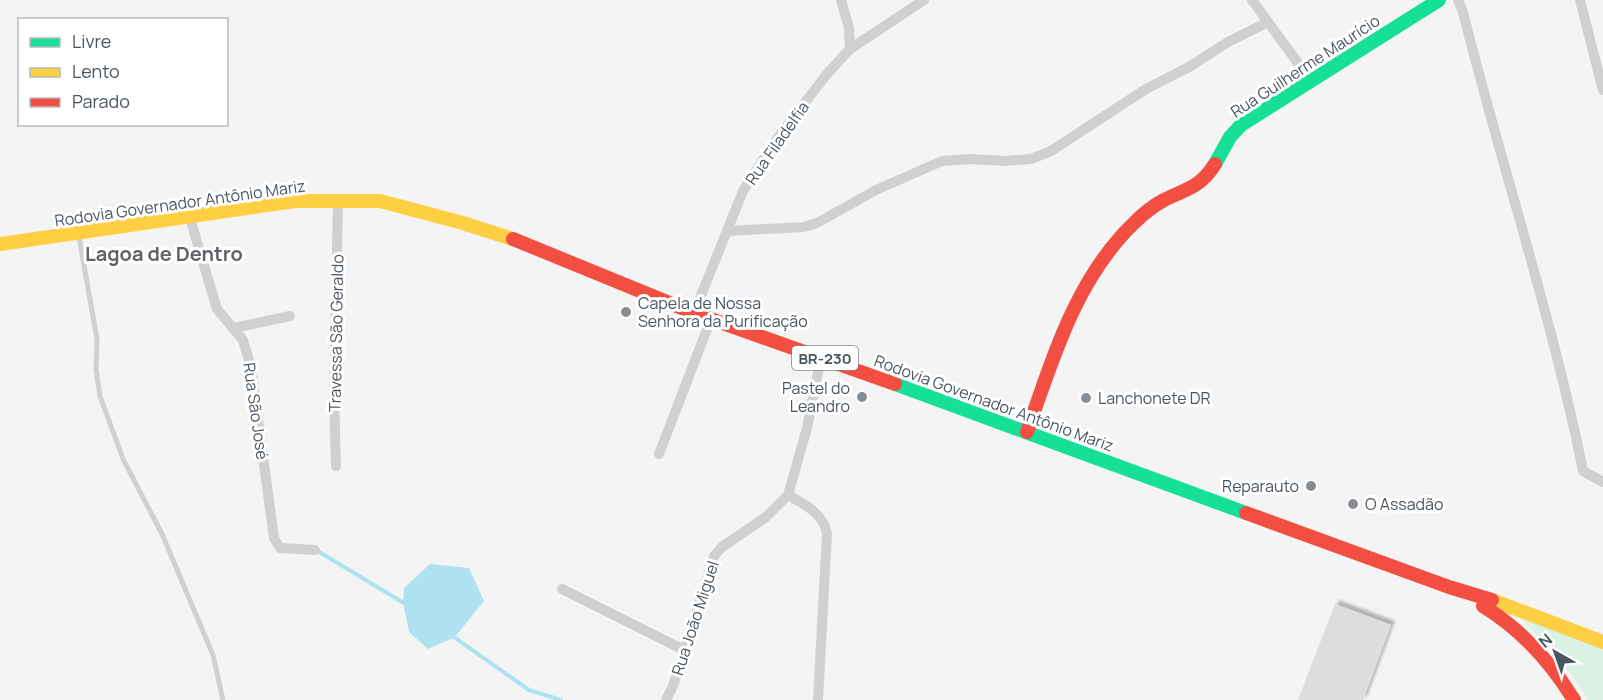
<svg xmlns="http://www.w3.org/2000/svg" width="1603" height="700" font-family="Manrope,sans-serif">
<style>
.green{fill:#d9f2e3}
.water{fill:#aee2f0}
.lines{fill:none;stroke-linecap:round;stroke-linejoin:round}
.stream{stroke:#aee2f0;stroke-width:4}
.building{fill:#ddddde;filter:url(#shadow)}
.lane{stroke:#ced0d2;stroke-width:5}
.street{stroke:#ced0d2;stroke-width:10}
.fast{stroke:#16e098;stroke-width:14}
.slow{stroke:#ffcf43;stroke-width:14}
.jam{stroke:#f24e42;stroke-width:14}
.poi-dot{fill:#868d94;stroke:#fff;stroke-width:2}
.labels{text-anchor:middle;dominant-baseline:central;stroke-width:6;stroke-linejoin:round;paint-order:stroke}
.shield{fill:#fff;stroke:#808990;stroke-width:1.5}
.shield-label{font-size:15px;font-weight:bold;fill:#4a5661}
.street-label{font-size:16px;fill:#4a5661;stroke:#fff}
.poi-label{font-size:16px;fill:#4a5661;stroke:#fff;text-anchor:start}
.quarter-label{font-size:20px;font-weight:bold;fill:#5f6368;stroke:#fff}
</style>
<defs>
<filter id="shadow"><feDropShadow dx="4" dy="-4" stdDeviation="1.5" flood-color="#0004"/></filter>
</defs>
<rect width="100%" height="100%" fill="#f4f4f4"/>
<path class="green" d="M 1520,618 L 1603,649 L 1603,700 L 1588,700 C 1570,669 1545,643 1520,618 Z"/>
<polygon class="water" points="430,564 469,568 484,601 455,637 428,649 409,632 403,602 404,588"/>
<g class="lines">
<g class="stream">
<polyline points="316,550 407,605"/>
<polyline points="451,635 529,690 561,700"/>
</g>
</g>
<polygon class="building" points="1335,604 1391,625 1363,700 1298,700"/>
<g class="lines">
<polyline class="lane" points="79,237 97,339 96,370 100,396 123,459 162,534 213,655 223,700"/>
<g class="street">
<polyline points="841,0 849,28 850,49"/>
<polyline points="1252,0 1311,81"/>
<path d="M 1458,0 L 1463,12 C 1501,165 1552,316 1583,471 L 1603,482"/>
<polyline points="1580,0 1603,90"/>
<polyline points="189,215 217,309 243,340 251,368 274,538 280,548 315,550"/>
<polyline points="727,231 804,227 817,223 876,190 942,161 971,159 1005,161 1031,159 1051,151 1146,89 1189,67 1228,42 1268,22"/>
<polyline points="694,313 743,191 775,141 827,74 850,49 924,0"/>
<polyline points="234,328 290,316"/>
<polyline points="659,454 711,319"/>
<polyline points="336,466 334,397 338,200"/>
<path d="M 788,495 C 805,505 822,512 827,533 L 818,700"/>
<polyline points="562,589 684,650"/>
<polyline points="666,700 673,686 714,556 722,547 766,517 788,495 807,428 821,357"/>
</g>
<g class="fast">
<polyline points="1215,164 1230,137 1241,125 1439,0"/>
<polyline points="895,384 1246,513"/>
</g>
<g class="slow">
<polyline points="0,244 295,201 380,201 463,223 513,239"/>
<polyline points="1492,600 1603,642"/>
</g>
<g class="jam">
<polyline points="513,239 694,313 895,384"/>
<path d="M 1027,432 C 1053,358 1076,278 1135,222 C 1143,214 1153,206 1164,200 C 1186,189 1201,187 1215,164"/>
<polyline points="1246,513 1449,587 1492,600"/>
<path d="M 1483,606 C 1522,630 1550,661 1574,700"/>
</g>
</g>
<g class="poi-dot">
<circle cx="626" cy="312" r="6"/>
<circle cx="862" cy="397" r="6"/>
<circle cx="1086" cy="398" r="6"/>
<circle cx="1311" cy="486" r="6"/>
<circle cx="1353" cy="504" r="6"/>
</g>
<g class="labels">
<rect class="shield" x="792" y="346" width="66" height="24" rx="4.5"/>
<g class="shield-label">
<text x="825" y="358">BR-230</text>
</g>
<g class="street-label">
<text transform="translate(1305 66) rotate(-33)">Rua Guilherme Maurício</text>
<text transform="translate(777 143) rotate(-55)">Rua Filadelfia</text>
<text transform="translate(180 203) rotate(-8)">Rodovia Governador Antônio Mariz</text>
<text transform="translate(336 333) rotate(-89)">Travessa São Geraldo</text>
<text transform="translate(994 403) rotate(20)">Rodovia Governador Antônio Mariz</text>
<text transform="translate(256 411) rotate(82)">Rua São José</text>
<text transform="translate(695 618) rotate(-72)">Rua João Miguel</text>
</g>
<g class="poi-label">
<text x="638" y="303">Capela de Nossa<tspan x="638" dy="18">Senhora da Purificação</tspan></text>
<text x="850" y="388" text-anchor="end">Pastel do<tspan x="850" dy="18">Leandro</tspan></text>
<text x="1098" y="398">Lanchonete DR</text>
<text x="1299" y="486" text-anchor="end">Reparauto</text>
<text x="1365" y="504">O Assadão</text>
</g>
<g class="quarter-label">
<text x="164" y="253">Lagoa de Dentro</text>
</g>
</g>
<rect x="18" y="18" width="210" height="108" fill="#ffffff" stroke="#b7bbc0" stroke-width="1.5"/>
<rect x="30" y="38" width="30" height="9" fill="#16e098" stroke="#b7bbc0" stroke-width="1.5"/>
<text x="72" y="48" font-size="18" fill="#4a5661">Livre</text>
<rect x="30" y="68" width="30" height="9" fill="#ffcf43" stroke="#b7bbc0" stroke-width="1.5"/>
<text x="72" y="78" font-size="18" fill="#4a5661">Lento</text>
<rect x="30" y="98" width="30" height="9" fill="#f24e42" stroke="#b7bbc0" stroke-width="1.5"/>
<text x="72" y="108" font-size="18" fill="#4a5661">Parado</text>
<g transform="translate(1555 652) rotate(320)" stroke="#ffffff" stroke-width="4.5" paint-order="stroke">
<path d="M0-4.5L10 22L0 15L-10 22Z" fill="#4a5661"/>
<text y="-9" font-size="16" font-weight="bold" text-anchor="middle" fill="#4a5661">N</text>
</g>
</svg>
